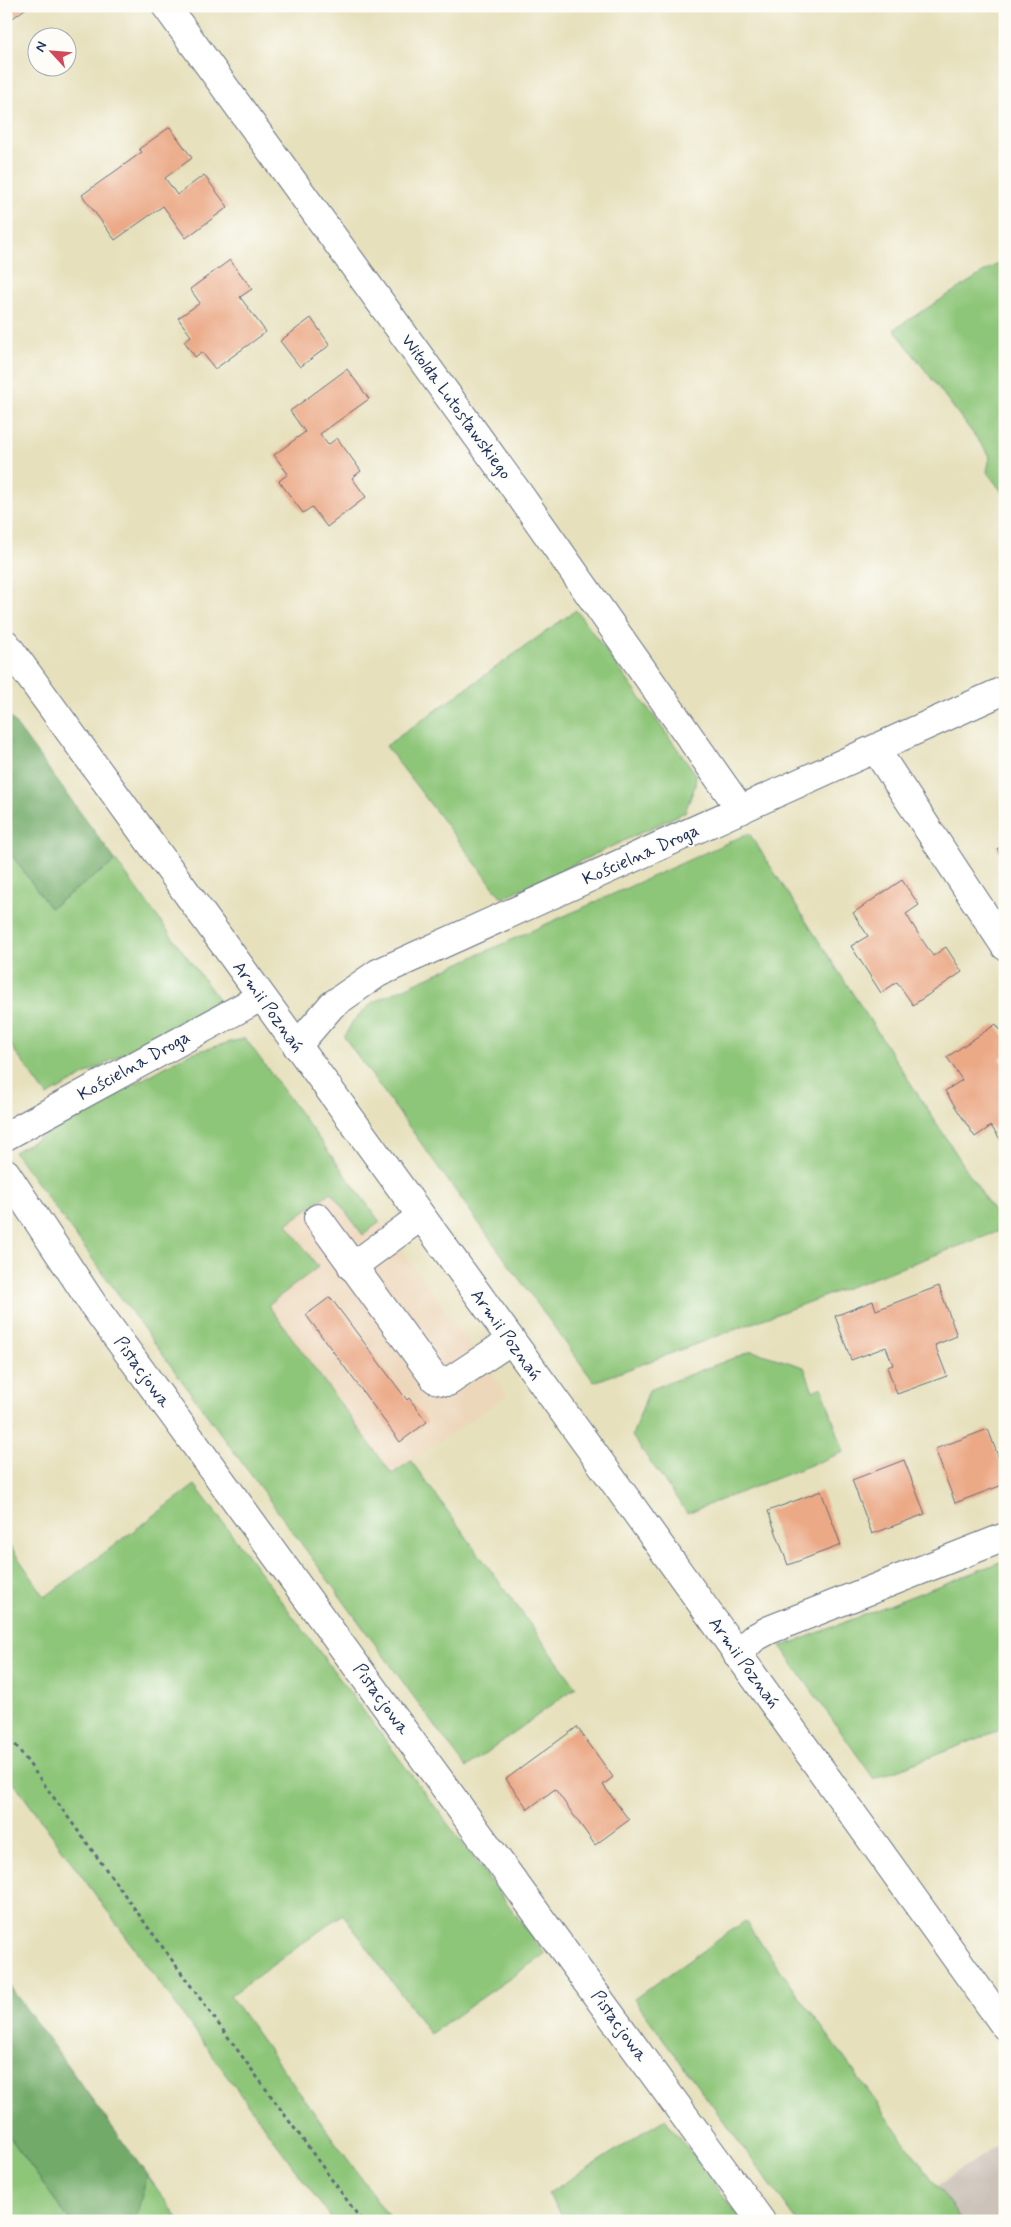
<svg xmlns="http://www.w3.org/2000/svg" width="1011" height="2227" font-family="Mynerve,sans-serif">
<style>
.built{fill:#edd7bb}
.industrial{fill:#ccc2b9}
.green{fill:#8ec679;stroke:#547a6c}
.forest{fill:#72ab69;stroke:#466d64}
.building{fill:#eba986}
.lines{fill:none;stroke-linecap:round;stroke-linejoin:round}
.minor-casing{stroke:#626d7f;stroke-width:30}
.path{stroke:#626d7f;stroke-width:3;stroke-dasharray:4 4;stroke-linecap:butt}
.minor{stroke:#fff;stroke-width:28}
.labels{text-anchor:middle;dominant-baseline:central;stroke-width:4;stroke-linejoin:round;paint-order:stroke}
.street-label{font-size:18px;fill:#1b2f5e;stroke:#fdfcf7}
</style>
<rect width="100%" height="100%" fill="#fdfcf7"/>
<filter id="ink" filterUnits="userSpaceOnUse"><feTurbulence type="fractalNoise" baseFrequency=".02" numOctaves="2"/><feDisplacementMap in="SourceGraphic" scale="10" xChannelSelector="R" yChannelSelector="G"/><feConvolveMatrix kernelMatrix="1 2 1 2 8 2 1 2 1" color-interpolation-filters="sRGB"/></filter>
<filter id="wash" filterUnits="userSpaceOnUse"><feTurbulence type="fractalNoise" baseFrequency=".0096" numOctaves="4" result="noise"/><feDisplacementMap in="SourceGraphic" scale="20" xChannelSelector="R" yChannelSelector="G"/><feGaussianBlur stdDeviation="1.12" result="paint"/><feColorMatrix in="noise" values="0 0 0 0 0 0 0 0 0 0 0 0 0 0 0 0 0 1.4 0 .05"/><feComposite in="paint" operator="in"/></filter>
<g filter="url(#wash)">
<rect width="100%" height="100%" fill="#e6e0bc"/>
<polygon class="built" points="331,1192 362,1234 380,1222 507,1395 393,1474 267,1305 285,1290 287,1224"/>
<polygon class="industrial" points="1005,2140 1005,2221 962,2221 937,2186"/>
<g class="green">
<polygon points="1005,259 1005,496 987,472 990,456 894,329"/>
<polygon points="576,610 696,774 695,786 685,812 502,898 386,746"/>
<polygon points="749,833 1005,1229 594,1382 344,1037 353,1021 373,1002"/>
<polygon points="6,847 50,908 116,861 219,1000 47,1096 6,1039"/>
<polygon points="245,1038 380,1222 363,1235 331,1192 287,1224 318,1267 268,1305 392,1474 411,1461 576,1687 466,1768 14,1152 188,1054"/>
<polygon points="752,1351 804,1367 813,1391 822,1387 844,1452 687,1513 632,1436 649,1390"/>
<polygon points="195,1485 545,1954 430,2034 343,1914 230,1996 392,2221 333,2221 6,1772 6,1540 45,1597"/>
<polygon points="1005,1560 1005,1728 874,1779 781,1647"/>
<polygon points="745,1921 937,2186 962,2221 797,2221 634,1999"/>
<polygon points="665,2119 743,2221 566,2221 547,2194"/>
<polygon points="6,2132 70,2221 6,2221"/>
<polygon points="147,2175 180,2221 135,2221"/>
</g>
<g class="forest">
<polygon points="6,711 116,861 50,908 6,847"/>
<polygon points="6,1981 147,2175 135,2221 70,2221 6,2132"/>
</g>
<g id="blocks">
<g class="building">
<polygon points="6,6 29,6 6,23"/>
<polygon points="170,127 192,158 165,178 177,195 204,175 228,207 186,238 163,206 115,240 82,195 142,152 139,149"/>
<polygon points="230,260 252,289 240,297 266,332 215,369 202,352 195,357 184,341 191,336 178,318 200,303 190,289"/>
<polygon points="311,318 330,345 300,367 280,341"/>
<polygon points="347,369 369,399 320,434 328,445 337,438 361,471 352,478 366,497 327,527 312,507 303,513 279,481 288,474 274,455 305,432 290,411"/>
<polygon points="1005,844 1005,861 997,849"/>
<polygon points="902,880 919,905 906,914 919,935 933,956 946,947 962,972 913,1005 897,982 881,993 851,946 868,936 853,913"/>
<polygon points="996,1024 1005,1037 1005,1055 1000,1058 1005,1066 1005,1146 991,1126 975,1137 945,1091 962,1080 947,1057"/>
<polygon points="939,1286 957,1336 935,1345 947,1376 897,1394 887,1367 893,1365 886,1347 851,1360 835,1316 873,1301 876,1310"/>
<polygon points="330,1297 407,1400 409,1398 427,1422 400,1442 306,1315"/>
<polygon points="988,1429 1005,1475 1005,1484 955,1503 935,1449"/>
<polygon points="904,1460 925,1514 872,1534 852,1480"/>
<polygon points="821,1491 841,1545 788,1565 768,1511"/>
<polygon points="577,1727 613,1777 603,1785 629,1820 595,1845 555,1789 528,1809 506,1779"/>
</g>
</g>
</g>
<g filter="url(#ink)">
<use href="#blocks" fill-opacity="0" stroke="#626d7f" stroke-width="1"/>
<g class="lines">
<g class="minor-casing">
<g id="minor">
<polyline points="166,6 519,494 741,810"/>
<polyline points="6,644 602,1465 1005,2026"/>
<polyline points="876,750 1005,946"/>
<polyline points="297,1046 332,1005 378,973 1005,690"/>
<polyline points="6,1136 261,997"/>
<polyline points="6,1173 94,1306 761,2221"/>
<polyline points="318,1218 435,1379 448,1382 510,1341"/>
<polyline points="352,1267 420,1217"/>
<polyline points="737,1654 754,1638 769,1630 1005,1537"/>
</g>
</g>
<g class="path">
<polyline points="6,604 11,611"/>
<polyline points="6,1732 362,2221"/>
</g>
<use href="#minor" class="minor"/>
</g>
</g>
<g class="labels">
<g class="street-label">
<text transform="translate(456 407) rotate(54)">Witolda Lutosławskiego</text>
<text transform="translate(641 855) rotate(-24)">Kościelna Droga</text>
<text transform="translate(268 1007) rotate(54)">Armii Poznań</text>
<text transform="translate(134 1066) rotate(-29)">Kościelna Droga</text>
<text transform="translate(506 1335) rotate(54)">Armii Poznań</text>
<text transform="translate(142 1372) rotate(54)">Pistacjowa</text>
<text transform="translate(744 1663) rotate(54)">Armii Poznań</text>
<text transform="translate(381 1699) rotate(54)">Pistacjowa</text>
<text transform="translate(619 2026) rotate(54)">Pistacjowa</text>
</g>
</g>
<rect width="1011" height="2227" fill="none" stroke="#fdfcf7" stroke-width="25"/>
<g transform="translate(52 52) rotate(296)"><circle r="24" fill="#fdfcf7" stroke="#a3aaba"/>
<path d="M0-4L9 19L0 12L-9 19Z" fill="#d1495b"/>
<text y="-8" font-size="14" font-weight="bold" text-anchor="middle" fill="#1b2f5e">N</text>
</g>
</svg>
